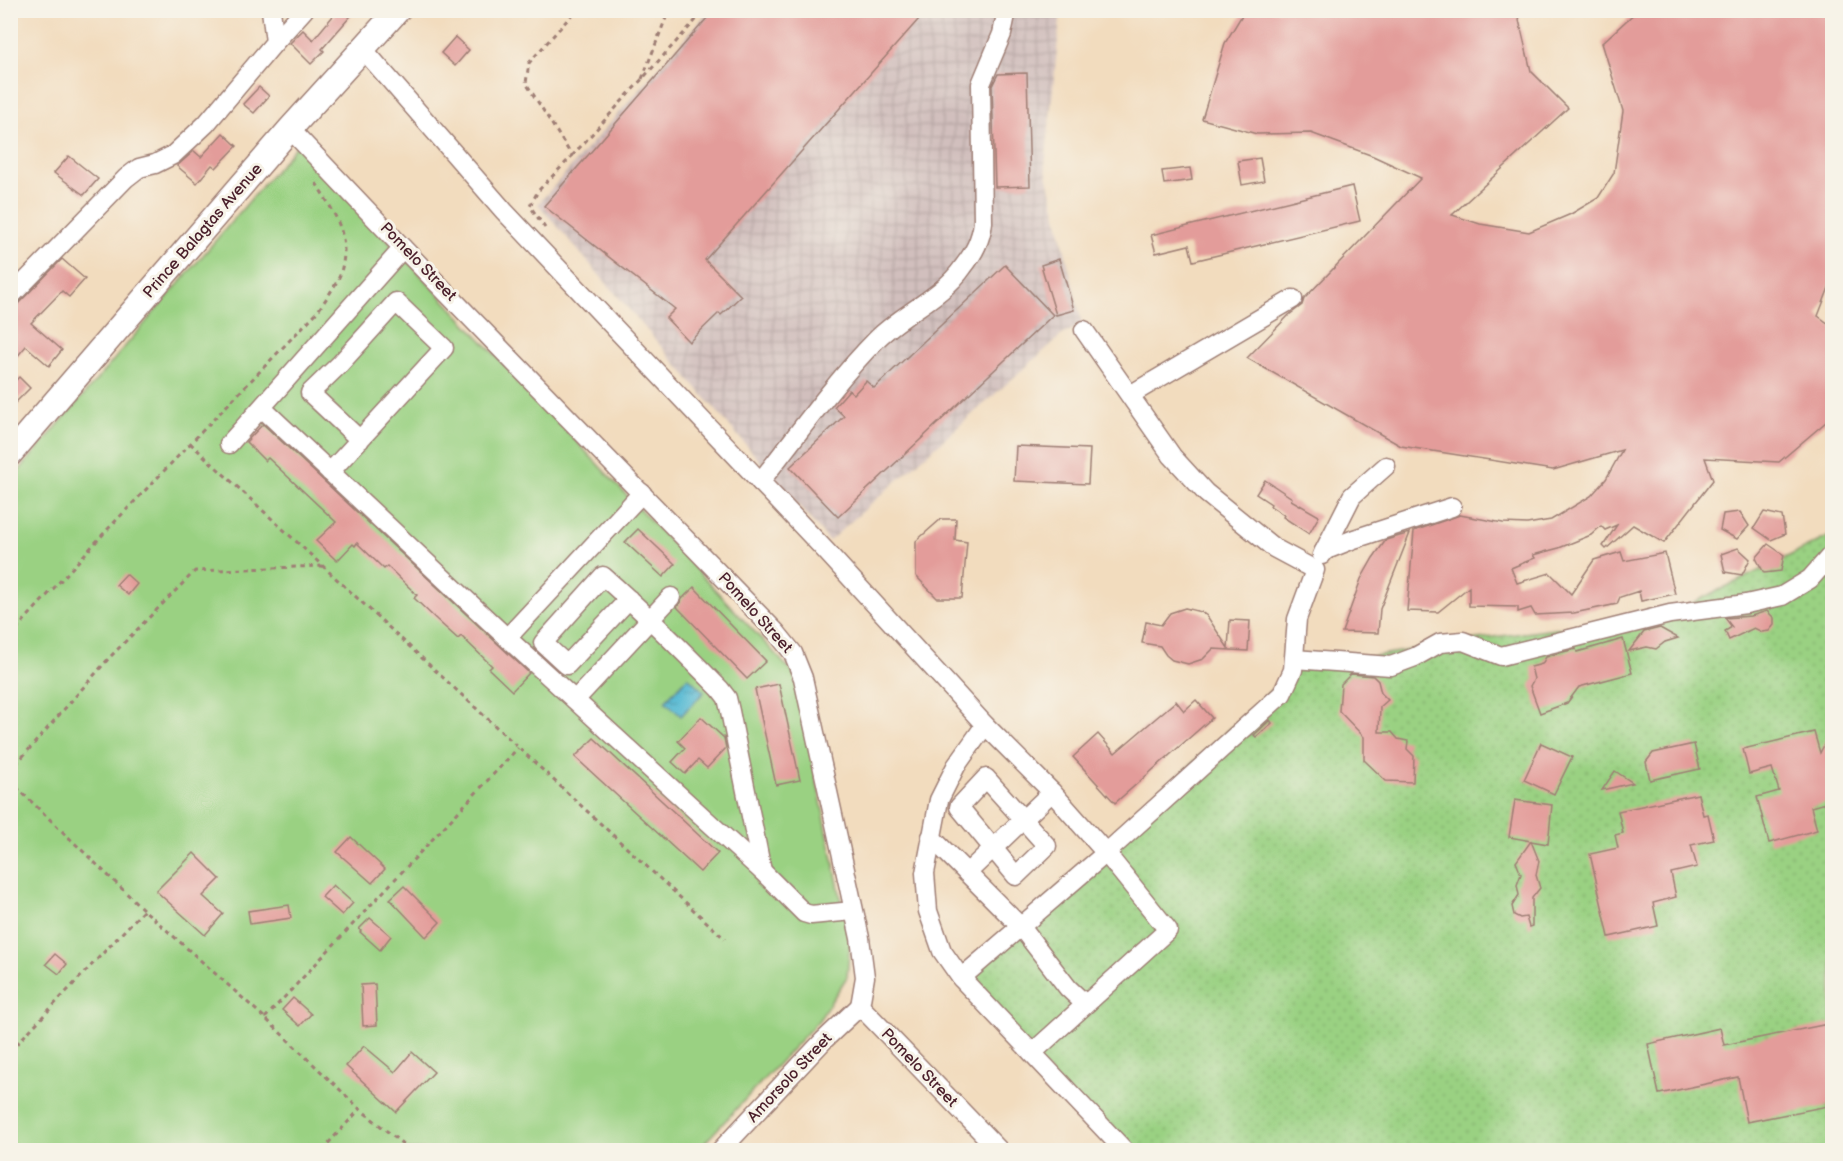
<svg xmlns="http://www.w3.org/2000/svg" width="1843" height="1161" font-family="'Balsamiq Sans',sans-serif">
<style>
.industrial{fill:url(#industrial-grid)}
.park{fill:url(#park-dots);stroke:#727856;stroke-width:1.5}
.pitch{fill:#9ad182;stroke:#727856;stroke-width:1.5}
.water{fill:url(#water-ripples);stroke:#506c7f;stroke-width:1.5}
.building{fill:#e39c9a}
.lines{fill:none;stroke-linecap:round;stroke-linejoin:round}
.minor-casing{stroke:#9e7e74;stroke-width:21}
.major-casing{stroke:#9e7e74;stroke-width:27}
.path{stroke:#9e7e74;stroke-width:3;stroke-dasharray:4.5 4.5;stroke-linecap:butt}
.minor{stroke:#fff;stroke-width:18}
.major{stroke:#fff;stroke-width:24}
.labels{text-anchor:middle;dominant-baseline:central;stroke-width:6;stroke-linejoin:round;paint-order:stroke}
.street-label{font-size:16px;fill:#4a1f2b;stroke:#f7f3e8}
</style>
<defs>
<pattern id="industrial-grid" width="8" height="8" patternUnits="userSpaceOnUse" patternTransform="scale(1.5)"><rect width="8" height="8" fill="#d1bfbd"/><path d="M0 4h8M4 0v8" fill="none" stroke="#b5a4a3"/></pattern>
<pattern id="park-dots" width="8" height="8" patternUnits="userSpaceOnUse" patternTransform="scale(1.5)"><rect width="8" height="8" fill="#9ad182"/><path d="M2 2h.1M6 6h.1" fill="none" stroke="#86b370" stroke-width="1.8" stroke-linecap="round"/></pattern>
<pattern id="water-ripples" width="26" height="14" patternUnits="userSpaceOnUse" patternTransform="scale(1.5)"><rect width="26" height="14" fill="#55b9d3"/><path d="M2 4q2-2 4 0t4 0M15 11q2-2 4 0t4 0" fill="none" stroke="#4896ab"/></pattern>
</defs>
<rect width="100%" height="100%" fill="#f7f3e8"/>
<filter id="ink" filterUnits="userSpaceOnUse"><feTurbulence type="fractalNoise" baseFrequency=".0167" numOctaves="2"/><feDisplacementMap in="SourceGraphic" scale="12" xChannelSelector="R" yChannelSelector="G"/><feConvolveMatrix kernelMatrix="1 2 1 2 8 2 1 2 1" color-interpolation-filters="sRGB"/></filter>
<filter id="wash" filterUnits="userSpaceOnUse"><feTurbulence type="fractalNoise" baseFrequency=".008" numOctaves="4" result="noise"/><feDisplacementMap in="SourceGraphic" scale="24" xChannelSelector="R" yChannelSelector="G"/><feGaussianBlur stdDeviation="1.35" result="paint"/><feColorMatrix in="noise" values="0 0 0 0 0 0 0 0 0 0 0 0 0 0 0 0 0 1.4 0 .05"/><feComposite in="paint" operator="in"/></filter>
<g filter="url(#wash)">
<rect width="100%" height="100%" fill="#f2dcbe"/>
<polygon class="industrial" points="709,11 1061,11 1045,165 1082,324 1062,335 829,541 538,204"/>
<polygon class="park" points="1832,535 1832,1150 1122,1150 961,978 1293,670 1463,641 1670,614"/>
<polygon class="pitch" points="298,144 795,675 850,942 847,977 819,1020 698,1150 11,1150 11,480"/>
<polygon class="water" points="688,677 704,692 681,716 665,701"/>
<g id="blocks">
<g class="building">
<polygon points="338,10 356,10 322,49 324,51 311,64 290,43 303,30 313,40"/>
<polygon points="714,10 927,10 705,260 741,296 721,315 719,313 689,342 666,318 675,309 544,206"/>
<polygon points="1245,10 1521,10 1519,20 1531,71 1568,108 1452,215 1480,224 1529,232 1571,214 1598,198 1614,173 1623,111 1602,43 1638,10 1833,10 1833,277 1818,316 1833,327 1833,416 1779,462 1705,458 1713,480 1664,543 1633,525 1606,549 1603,546 1617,525 1605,530 1601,526 1591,535 1559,548 1533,555 1535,558 1511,568 1517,583 1550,573 1571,594 1594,560 1621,552 1624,561 1665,553 1675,594 1641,601 1639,591 1620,597 1617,604 1574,613 1535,615 1531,608 1518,612 1518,607 1469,606 1469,587 1438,612 1407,611 1414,531 1460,515 1503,523 1527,524 1551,520 1591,496 1606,479 1622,450 1553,470 1401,446 1247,358 1289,315 1302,305 1304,299 1421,178 1373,156 1311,133 1257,134 1202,119 1225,43"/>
<polygon points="455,37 469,50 455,66 441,53"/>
<polygon points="1027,73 1030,186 995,187 992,86 998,74"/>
<polygon points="259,87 269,96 254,113 243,104"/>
<polygon points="223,133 237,146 216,168 212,165 197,183 177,166 194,151 201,157"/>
<polygon points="69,156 98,179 84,195 54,173"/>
<polygon points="1260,158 1264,181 1242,185 1238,161"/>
<polygon points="1190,168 1192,180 1164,184 1162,171"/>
<polygon points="1352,186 1360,221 1193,261 1189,245 1156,253 1151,235"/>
<polygon points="62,259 85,279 69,297 62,291 31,323 62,350 49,366 26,346 10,365 10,312"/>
<polygon points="1059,259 1074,310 1056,315 1041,265"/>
<polygon points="1005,265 1053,315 838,517 790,467 844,416 834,407 849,390 854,394 866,381 874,388"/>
<polygon points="19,377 30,388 10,408 10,386"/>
<polygon points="263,424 529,673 512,691 489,669 492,666 461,636 458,639 437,620 414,598 417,595 387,566 384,569 357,543 355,546 353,544 337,561 316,541 336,522 268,458 265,461 246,442"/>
<polygon points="1016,446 1090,449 1088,484 1014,481"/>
<polygon points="1265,480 1292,498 1291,500 1319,516 1309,534 1283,517 1284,515 1270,506 1271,504 1256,494"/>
<polygon points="1740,512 1749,526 1737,539 1720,530 1723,514"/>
<polygon points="1764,512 1782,516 1785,534 1771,540 1754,528"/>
<polygon points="941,519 956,519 955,540 967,542 962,598 937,598 916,576 916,541"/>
<polygon points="638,529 675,564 663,577 625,542"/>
<polygon points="1410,533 1380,609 1378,633 1342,632 1361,579 1373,558 1386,540"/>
<polygon points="1768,544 1784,555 1781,571 1764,573 1756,558"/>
<polygon points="1738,548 1750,559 1742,575 1725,572 1721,554"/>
<polygon points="126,574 137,584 128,595 116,585"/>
<polygon points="694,587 766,661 747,679 677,607 682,599"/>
<polygon points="1185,608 1201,612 1207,616 1228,648 1230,620 1250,621 1248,651 1213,649 1203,659 1188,664 1172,660 1166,655 1160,646 1142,643 1146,622 1161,625 1170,613"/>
<polygon points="1767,611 1774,618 1774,625 1769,631 1762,632 1754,628 1729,640 1725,631 1732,627 1725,618 1751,616"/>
<polygon points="1660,628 1678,638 1665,642 1656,649 1647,647 1629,651 1644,632"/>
<polygon points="1623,639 1632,673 1579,687 1567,703 1540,713 1530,686 1534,679 1531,667 1542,664 1546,657 1559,653 1576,649 1577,652"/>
<polygon points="1351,674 1373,676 1378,681 1381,693 1388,700 1380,707 1379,732 1392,732 1398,739 1408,741 1407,749 1414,756 1413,782 1386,781 1364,760 1364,737 1339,711 1341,684"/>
<polygon points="779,684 800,780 776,785 755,689"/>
<polygon points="1196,700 1212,718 1115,803 1073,757 1098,734 1115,753 1176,701 1184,711"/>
<polygon points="701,717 724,738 726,748 707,768 698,760 685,774 672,762 685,748 678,741"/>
<polygon points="1270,720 1272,723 1256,737 1254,735"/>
<polygon points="1833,727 1833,778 1826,779 1832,801 1811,807 1817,830 1769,843 1757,797 1779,791 1772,768 1749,774 1743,749 1814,732 1820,753"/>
<polygon points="594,738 718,853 700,872 575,757"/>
<polygon points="1541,743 1572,757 1554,794 1524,780"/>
<polygon points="1694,744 1700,769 1650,780 1646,762 1653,753"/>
<polygon points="1615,771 1633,783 1602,790"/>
<polygon points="1698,794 1703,815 1708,814 1714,840 1691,845 1697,867 1671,873 1676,897 1653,903 1658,926 1609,937 1590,854 1618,848 1615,835 1623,833 1618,811"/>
<polygon points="1515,800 1552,805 1548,844 1509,837"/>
<polygon points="351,837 385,869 372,883 337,852"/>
<polygon points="1531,841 1539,861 1536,875 1540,888 1532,898 1532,926 1529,927 1526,917 1520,918 1514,915 1512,906 1519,895 1517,885 1521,874 1516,862"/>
<polygon points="194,853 220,879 203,896 223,914 205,935 156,891"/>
<polygon points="333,885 353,903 342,915 322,897"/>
<polygon points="404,886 440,922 426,937 390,899"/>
<polygon points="289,905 291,918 250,924 248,911"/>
<polygon points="370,918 391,936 380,950 360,932 361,931 359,929"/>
<polygon points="55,954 67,964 59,974 46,964"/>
<polygon points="375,984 377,1025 363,1026 361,985"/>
<polygon points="293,998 311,1014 300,1026 282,1010"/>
<polygon points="1833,1023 1833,1105 1747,1122 1738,1077 1659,1094 1648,1044 1720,1028 1724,1045"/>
<polygon points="364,1046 395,1072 412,1052 434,1072 396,1112 346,1066"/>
</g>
</g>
</g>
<g filter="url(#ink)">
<use href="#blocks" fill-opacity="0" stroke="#9e7e74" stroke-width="1.5"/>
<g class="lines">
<g class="minor-casing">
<g id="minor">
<polyline points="275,42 304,10"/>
<polyline points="364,50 504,211 826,551 985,725 1052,792 1106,853 1168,930 1032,1053"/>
<polyline points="290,129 403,248 776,632 793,653 803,678 860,938 865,977 860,1006"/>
<polyline points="10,297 126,178 139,168 155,164 173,155 206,124 275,42 271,10"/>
<polyline points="1084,330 1172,456 1206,493 1274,548 1315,570 1297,619 1293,670 1282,694 1106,853 961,978 1124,1150"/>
<polyline points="1130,395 1293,299"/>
<polyline points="262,408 507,638 762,871 804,913 811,915 853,911"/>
<polyline points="229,444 403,248"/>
<polyline points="330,472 444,348 396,302 340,364 310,393 360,440"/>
<path d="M 760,482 C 798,434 833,384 876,340 C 901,314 943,297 963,267 C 974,253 981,240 983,222 L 981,84 L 1002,34 L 1007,10"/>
<polyline points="1324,551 1354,539 1452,507"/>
<polyline points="1322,555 1352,496 1386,466"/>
<path d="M 629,599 L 567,665 L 543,643 L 603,576 C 644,612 682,650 720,689 L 727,698 L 730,711 L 762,871"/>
<polyline points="507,638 642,493"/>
<polyline points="1294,659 1391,666 1415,657 1440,643 1463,641 1501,656 1670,614 1746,604 1782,596 1810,579 1832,554"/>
<polyline points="575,700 671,597"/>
<polygon points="986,778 1047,846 1016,876 959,807"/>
<polyline points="931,837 1021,927 1068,988 1085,1004"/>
<polyline points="967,873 1052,792"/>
<polyline points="961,978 942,951 928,911 925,873 939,800 956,766 985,725"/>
<polyline points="860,1006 999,1150"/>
<polyline points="721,1150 824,1040 860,1006"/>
</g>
</g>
<g class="major-casing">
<polyline id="major" points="10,454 290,129 398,10"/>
</g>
<g class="path">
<polyline points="692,10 702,14"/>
<polyline points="642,79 669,10"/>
<polyline points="572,156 705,10"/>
<polyline points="545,228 530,206 538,191 572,156 526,83 529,63 576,10"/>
<polyline points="190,443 725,939"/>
<path d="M 10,636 L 106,531 L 318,311 C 325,300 335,287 340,275 C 352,237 335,214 316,183"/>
<polyline points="10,771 110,657 195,571 322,566"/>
<polyline points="10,781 144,910 265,1018 360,1109 410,1150"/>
<polyline points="265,1018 518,748"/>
<polyline points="10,1051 144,910"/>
<polyline points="322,1150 360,1109"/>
</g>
<use href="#minor" class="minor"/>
<use href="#major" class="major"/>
</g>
</g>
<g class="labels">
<g class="street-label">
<text transform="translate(203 231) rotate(-49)">Prince Balagtas Avenue</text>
<text transform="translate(418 262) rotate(46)">Pomelo Street</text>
<text transform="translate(755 613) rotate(48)">Pomelo Street</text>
<text transform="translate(919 1068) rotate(46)">Pomelo Street</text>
<text transform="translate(790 1078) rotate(-47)">Amorsolo Street</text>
</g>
</g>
<rect width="1843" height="1161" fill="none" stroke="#f7f3e8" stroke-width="36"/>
</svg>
